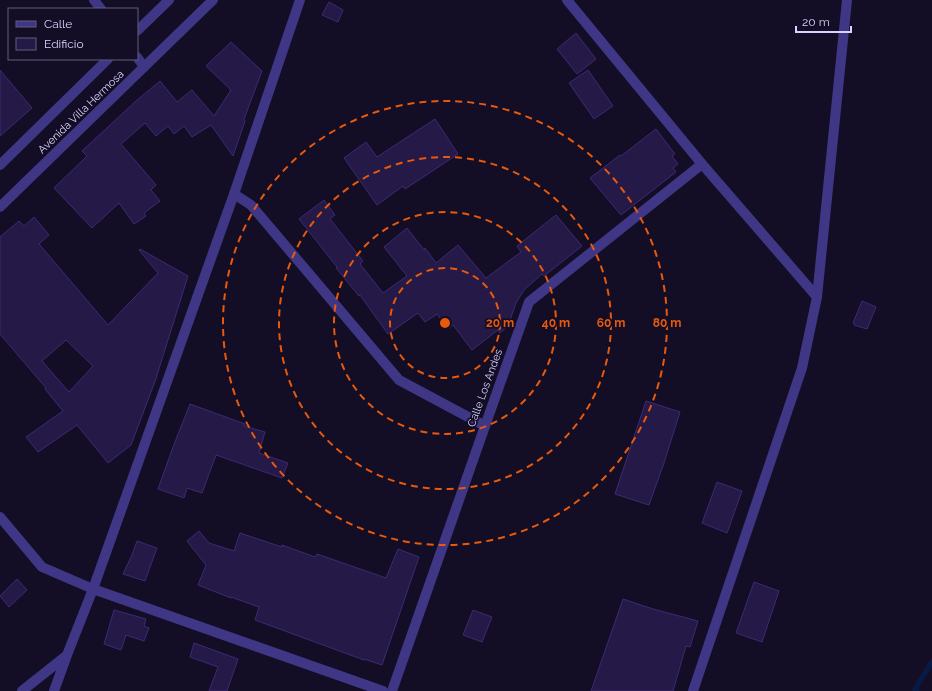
<svg xmlns="http://www.w3.org/2000/svg" width="932" height="691" font-family="Raleway,sans-serif">
<style>
.lines{fill:none;stroke-linecap:round;stroke-linejoin:round}
.stream{stroke:#081a44;stroke-width:5.5}
.building{fill:#251947;stroke:#3d2a74;fill-rule:evenodd}
.minor{stroke:#3f3786;stroke-width:10}
.ring{fill:none;stroke:#e8590c;stroke-width:2;stroke-dasharray:7 5}
.labels{text-anchor:middle;dominant-baseline:central;stroke-width:3.5;stroke-linejoin:round;paint-order:stroke}
.street-label{font-size:11px;fill:#dad2ff;stroke:#130e25}
.centre{fill:#e8590c;stroke:#130e25;stroke-width:2}
.ring-label{font-size:12px;text-anchor:middle;font-weight:bold;fill:#e8590c;stroke:#130e25;stroke-width:3.5;stroke-linejoin:round;paint-order:stroke}
</style>
<rect width="100%" height="100%" fill="#130e25"/>
<g class="lines">
<polyline class="stream" points="917,691 915,689 932,662"/>
</g>
<g class="building">
<polygon points="329,2 343,10 338,22 322,15"/>
<polygon points="576,33 596,59 577,74 557,49"/>
<polygon points="231,42 262,71 244,119 245,121 233,156 211,125 192,137 184,126 174,134 168,126 156,136 145,123 121,144 156,185 151,190 160,201 144,213 146,216 134,224 119,203 92,228 54,188 87,156 82,151 136,101 160,81 177,102 192,90 214,116 231,90 206,66"/>
<polygon points="0,70 32,108 0,136"/>
<polygon points="588,70 613,106 594,119 569,83"/>
<polygon points="435,119 458,154 405,189 403,186 377,205 344,158 366,142 377,157"/>
<polygon points="656,129 675,154 672,156 678,164 673,168 676,172 621,215 590,178 620,155 621,156"/>
<polygon points="324,200 335,215 330,219 363,261 360,264 383,293 407,276 384,247 407,228 424,250 425,248 436,263 458,245 486,278 521,252 517,246 556,215 582,246 544,276 542,274 524,290 516,303 508,326 500,333 498,330 472,350 453,325 448,329 437,314 425,322 418,313 388,334 360,295 359,296 336,268 337,267 299,219"/>
<path d="M 34,217 L 49,235 L 39,244 L 108,325 L 158,273 L 139,250 L 140,249 L 188,276 L 157,375 L 157,376 L 131,445 L 108,463 L 77,425 L 38,452 L 26,437 L 63,411 L 45,389 L 46,388 L 0,334 L 0,237 L 19,221 L 24,226 ZM 66,340 L 93,366 L 69,392 L 42,361 Z"/>
<polygon points="862,301 876,307 867,329 854,325 854,323 853,323"/>
<polygon points="646,401 680,412 664,463 649,505 615,494"/>
<polygon points="190,404 245,424 244,426 265,432 259,453 288,463 282,478 216,455 202,493 187,488 184,498 158,489 173,447"/>
<polygon points="717,482 742,491 727,533 702,523"/>
<polygon points="199,531 209,543 234,551 240,533 282,547 282,545 315,557 317,554 386,578 398,549 419,557 382,665 364,659 364,660 255,620 259,607 231,597 231,598 198,585 206,565 187,541"/>
<polygon points="137,541 157,548 145,581 123,574 132,555"/>
<polygon points="17,579 27,590 9,607 0,596"/>
<polygon points="754,582 779,591 762,642 736,633"/>
<polygon points="623,599 653,609 698,621 690,647 686,646 673,691 591,691"/>
<polygon points="114,610 146,619 144,626 149,628 144,641 126,635 121,650 104,644"/>
<polygon points="473,610 492,617 482,642 463,635"/>
<polygon points="194,643 238,659 227,691 209,691 218,667 190,657"/>
</g>
<g class="lines">
<g class="minor">
<polyline points="94,0 101,9"/>
<polyline points="567,0 702,164 817,297"/>
<polyline points="137,31 169,0"/>
<polyline points="137,57 144,67"/>
<polyline points="0,165 108,59"/>
<polyline points="234,194 251,205 399,380 485,426"/>
<polyline points="0,207 213,0"/>
<polyline points="0,517 42,567 93,589 383,691"/>
<polyline points="22,691 66,656"/>
<polyline points="54,691 67,655 93,589 234,194 300,0"/>
<polyline points="392,691 485,426 529,302 702,164"/>
<polyline points="693,691 802,368 817,297 847,0"/>
</g>
</g>
<g class="ring">
<circle cx="445" cy="323" r="55"/>
<circle cx="445" cy="323" r="111"/>
<circle cx="445" cy="323" r="166"/>
<circle cx="445" cy="323" r="222"/>
</g>
<g class="labels">
<g class="street-label">
<text transform="translate(81 112) rotate(-44)">Avenida Villa Hermosa</text>
<text transform="translate(485 388) rotate(-70)">Calle Los Andes</text>
</g>
</g>
<circle cx="445" cy="323" r="6" class="centre"/>
<g class="ring-label">
<text x="500" y="327">20 m</text>
<text x="556" y="327">40 m</text>
<text x="611" y="327">60 m</text>
<text x="667" y="327">80 m</text>
</g>
<rect x="8" y="8" width="130" height="52" fill="#130e25" stroke="#635c7c"/>
<rect x="16" y="21" width="20" height="6" fill="#3f3786" stroke="#635c7c"/>
<text x="44" y="28" font-size="12" fill="#dad2ff">Calle</text>
<rect x="16" y="38" width="20" height="12" fill="#251947" stroke="#635c7c"/>
<text x="44" y="48" font-size="12" fill="#dad2ff">Edificio</text>
<path d="M796 26v6h55v-6" fill="none" stroke="#dad2ff" stroke-width="2"/>
<text x="802" y="26" font-size="12" fill="#dad2ff" stroke="#130e25" stroke-width="3" paint-order="stroke">20 m</text>
</svg>
